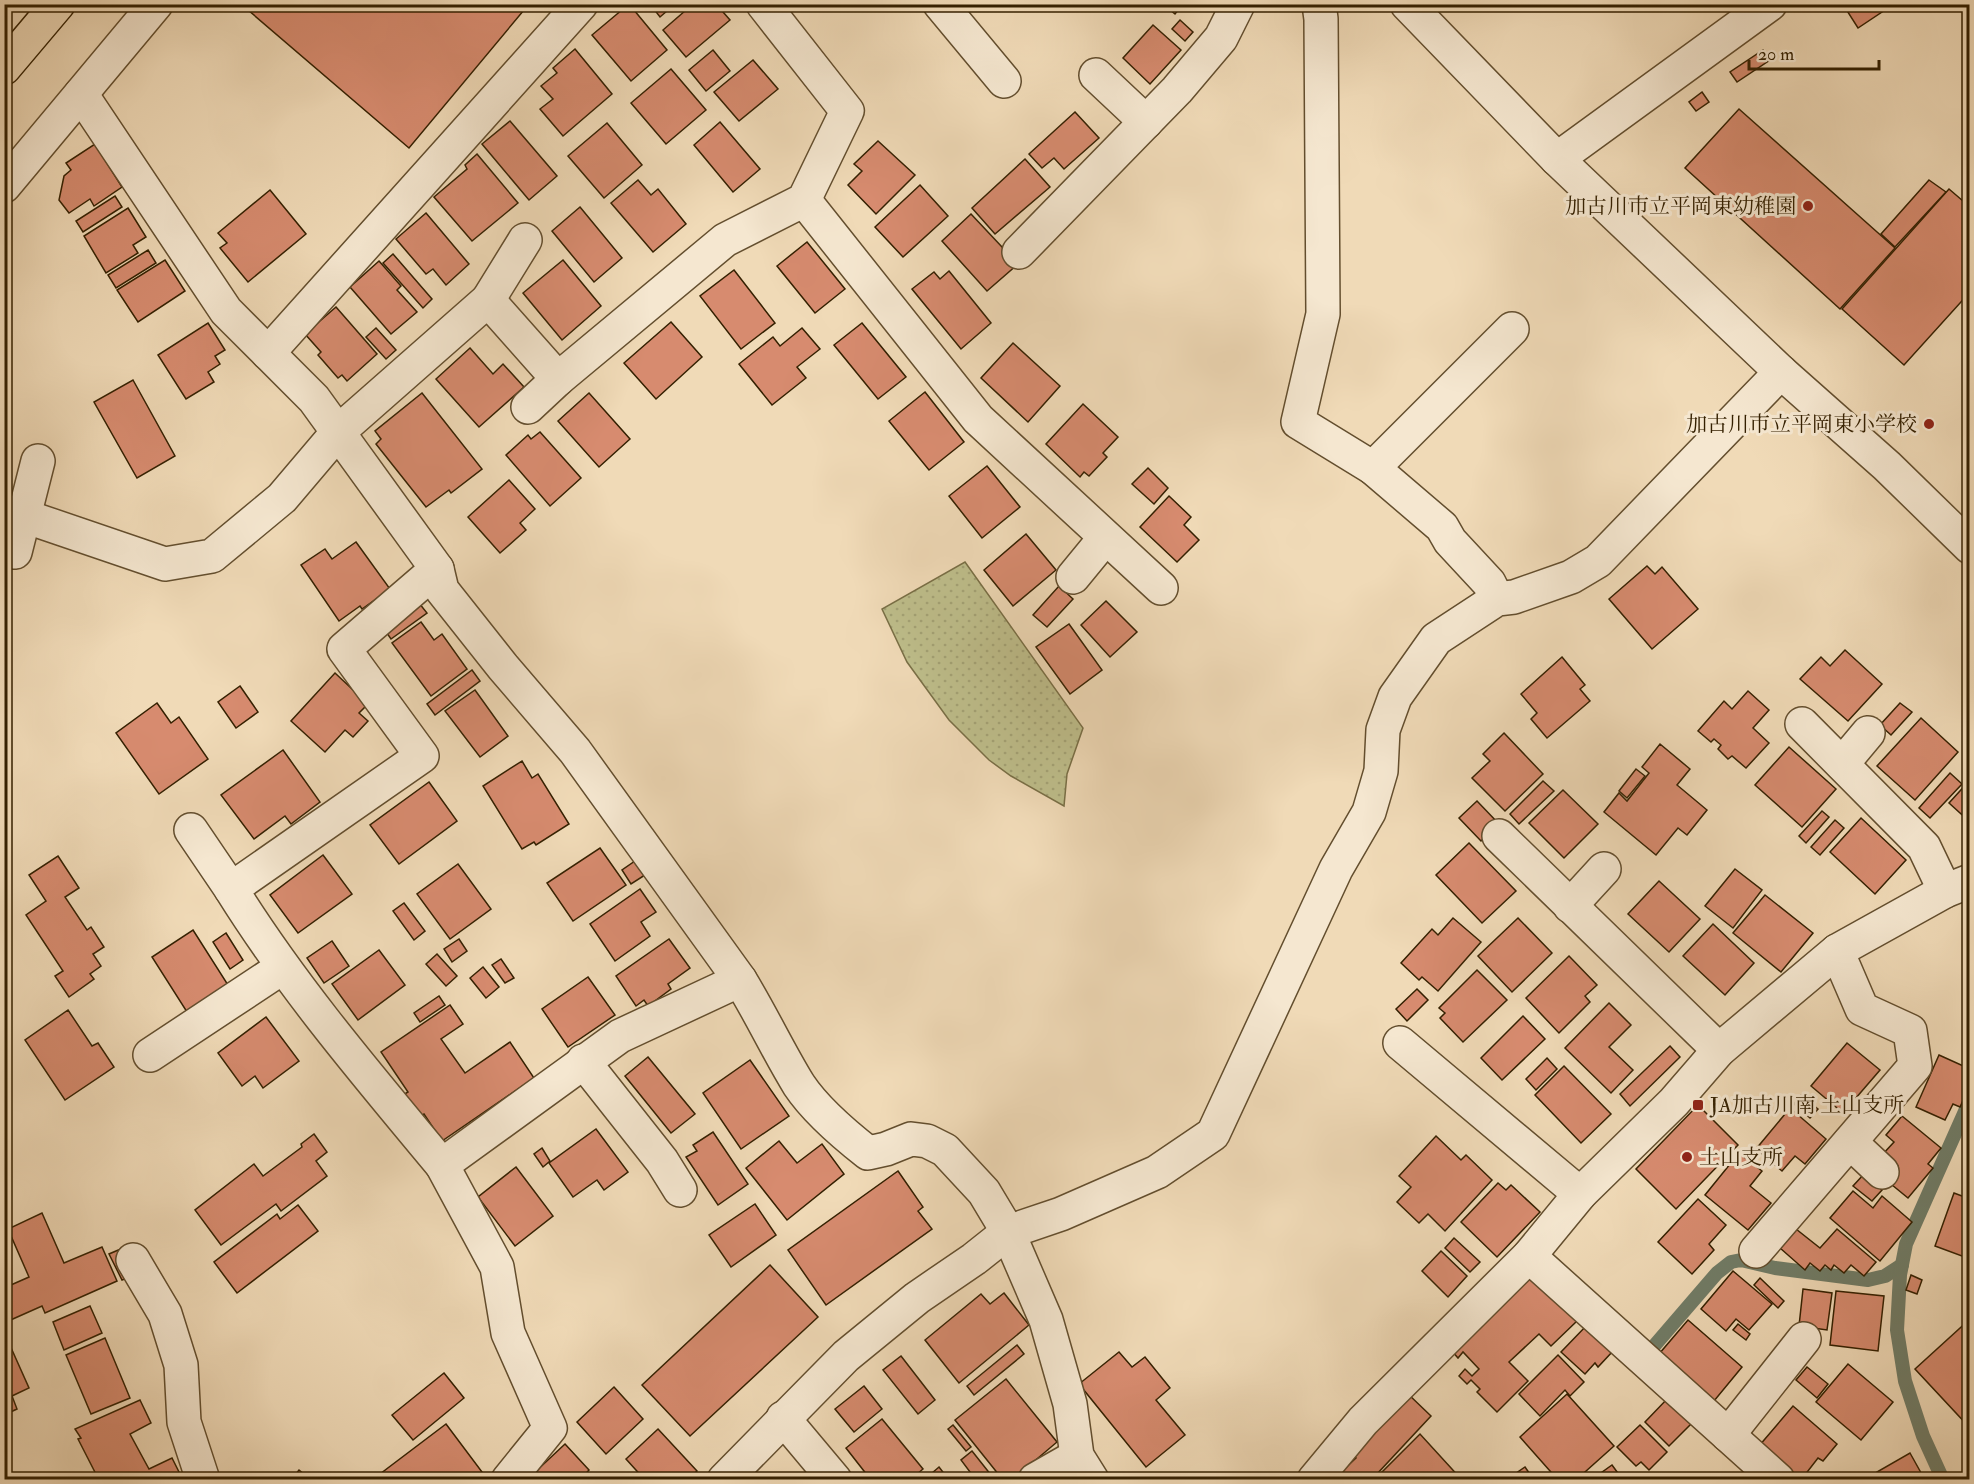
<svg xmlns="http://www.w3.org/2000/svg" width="1974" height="1484" font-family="'IM FELL Double Pica','Noto Serif JP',serif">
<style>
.grass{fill:url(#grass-dots);stroke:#796f46;stroke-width:1.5}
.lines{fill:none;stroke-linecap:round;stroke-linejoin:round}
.stream{stroke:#717d68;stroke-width:14}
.building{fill:#d78b6f;stroke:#342001;stroke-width:1.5}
.street-casing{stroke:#634e2e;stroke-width:36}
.highway-casing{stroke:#342001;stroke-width:36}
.street{stroke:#f5e7d0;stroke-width:33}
.highway{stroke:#f0dab7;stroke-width:33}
.poi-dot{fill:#8f2418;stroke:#f5e7d0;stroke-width:2}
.labels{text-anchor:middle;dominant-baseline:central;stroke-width:6;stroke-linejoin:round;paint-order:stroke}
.poi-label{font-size:21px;fill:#342001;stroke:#f5e7d0;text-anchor:end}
</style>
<defs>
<pattern id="grass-dots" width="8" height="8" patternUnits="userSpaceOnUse" patternTransform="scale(1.5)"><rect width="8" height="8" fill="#bebe8b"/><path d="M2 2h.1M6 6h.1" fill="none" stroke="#a4a376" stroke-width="1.8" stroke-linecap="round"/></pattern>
</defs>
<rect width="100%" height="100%" fill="#f0dab7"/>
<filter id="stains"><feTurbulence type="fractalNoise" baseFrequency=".00333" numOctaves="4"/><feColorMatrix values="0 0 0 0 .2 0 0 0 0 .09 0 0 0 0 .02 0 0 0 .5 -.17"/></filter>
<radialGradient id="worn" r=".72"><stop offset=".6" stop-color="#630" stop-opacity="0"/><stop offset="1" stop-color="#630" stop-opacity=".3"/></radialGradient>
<polygon class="grass" points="965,562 1083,728 1067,774 1064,806 1011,776 989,760 949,720 907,662 882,609"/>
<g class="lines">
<g class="stream">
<polyline points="1648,1353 1717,1273 1731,1262 1741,1260 1775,1268 1868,1280 1885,1276 1902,1265"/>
<polyline points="1943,1480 1923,1436 1905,1381 1897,1330 1900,1275 1906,1244 1970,1100"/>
</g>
</g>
<g class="building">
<polygon points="241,4 529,4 409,148"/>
<polygon points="629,4 667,50 631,81 592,35"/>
<polygon points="650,4 675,4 660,17"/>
<polygon points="693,4 716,4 730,20 686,57 663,30"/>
<polygon points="1163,4 1183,4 1175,14"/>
<polygon points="1847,4 1894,4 1858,28 1844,6"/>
<polygon points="1180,20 1193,32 1185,41 1172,29"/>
<polygon points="1153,25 1181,50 1150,84 1123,58"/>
<polygon points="575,49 612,94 563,136 540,109 553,99 541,86 557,73 553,68"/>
<polygon points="713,50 730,71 706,91 689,70"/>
<polygon points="1763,50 1770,60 1737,82 1730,72"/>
<polygon points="753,60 778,89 739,121 714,92"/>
<polygon points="671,69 706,110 666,144 631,103"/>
<polygon points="1702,92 1709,102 1696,111 1689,102"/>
<polygon points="1739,109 1895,248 1840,309 1685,168"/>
<polygon points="1075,112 1099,138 1064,169 1054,158 1042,168 1029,154"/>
<polygon points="510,121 557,176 529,200 482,144"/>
<polygon points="720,122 760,169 733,192 694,145"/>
<polygon points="607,123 642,165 604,198 568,156"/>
<polygon points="878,141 915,175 876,214 848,185 862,171 854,164"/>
<polygon points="95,144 122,187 94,206 90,199 69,213 59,200 64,176 71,170 66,163"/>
<polygon points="477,154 518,203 472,241 434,197 467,169 465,165"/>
<polygon points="1025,159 1050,187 995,234 972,208"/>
<polygon points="638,180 651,195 658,189 686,224 653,252 611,203"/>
<polygon points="1929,180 1946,192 1895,247 1881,234"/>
<polygon points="920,185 948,216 903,257 875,227"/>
<polygon points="1949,189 1970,207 1970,292 1904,365 1842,309"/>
<polygon points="270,190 306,234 248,282 220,248 227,243 218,233"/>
<polygon points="115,196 122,207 83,232 76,221"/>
<polygon points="580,207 622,258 594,282 552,231"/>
<polygon points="128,208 146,237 133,245 138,253 106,273 84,236"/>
<polygon points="426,213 469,264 446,285 433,269 426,274 396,239"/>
<polygon points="971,214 1018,264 987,291 942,241"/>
<polygon points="807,242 845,289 815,313 777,266"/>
<polygon points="148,250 156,263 116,288 108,275"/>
<polygon points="393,254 432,299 423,308 383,263"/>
<polygon points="165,260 185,291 138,322 117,290"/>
<polygon points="563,260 601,306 562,340 523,293"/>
<polygon points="379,261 401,286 397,290 417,312 391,334 350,287"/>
<polygon points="734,270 775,323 741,349 700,296"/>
<polygon points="949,271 991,323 961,349 912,289 934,272 940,279"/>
<polygon points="336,307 377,354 347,381 342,375 338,378 318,355 321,352 305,334"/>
<polygon points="671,322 702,357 656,399 624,363"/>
<polygon points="208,323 225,350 215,356 220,364 208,372 214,382 186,399 158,355"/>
<polygon points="862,323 906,377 878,399 834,345"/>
<polygon points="376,328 396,350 386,359 366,337"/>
<polygon points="802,328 820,349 797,367 806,378 772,405 739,364 773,337 780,346"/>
<polygon points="1013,343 1060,386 1028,422 981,378"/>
<polygon points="470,348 493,374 503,364 524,387 479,427 436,379"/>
<polygon points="133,380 175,456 137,478 94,402"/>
<polygon points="925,392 964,442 929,470 889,421"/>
<polygon points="422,393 482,469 451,493 449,490 426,507 376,444 381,439 375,431"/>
<polygon points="589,393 630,439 599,467 558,421"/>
<polygon points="1083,404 1118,437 1103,453 1107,457 1089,476 1084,472 1080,477 1046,444"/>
<polygon points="540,432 581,478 550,506 506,455 528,435 531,439"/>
<polygon points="987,466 1020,507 982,538 949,496"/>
<polygon points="1148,468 1168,488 1154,504 1132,484"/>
<polygon points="509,480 535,509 520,523 526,530 500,553 468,517"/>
<polygon points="1169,496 1191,517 1184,525 1199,540 1177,562 1140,527"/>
<polygon points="1026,534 1056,570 1013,606 984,570"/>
<polygon points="356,542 390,589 362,609 360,606 339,621 301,565 325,549 332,559"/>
<polygon points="1647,566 1655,574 1662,567 1698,609 1652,649 1609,599"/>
<polygon points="1059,586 1073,599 1047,627 1033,615"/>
<polygon points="1106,601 1137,632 1110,657 1081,625"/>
<polygon points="419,603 427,613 391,639 384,629"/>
<polygon points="421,622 434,640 442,634 467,669 431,696 392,643"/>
<polygon points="1069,624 1102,670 1070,694 1036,647"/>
<polygon points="1845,650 1882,684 1848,721 1800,679 1821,657 1830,666"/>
<polygon points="1562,657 1585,685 1580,689 1590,701 1547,738 1531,719 1537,713 1521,694"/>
<polygon points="472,670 480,681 435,715 427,704"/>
<polygon points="335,673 368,704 359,713 368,721 353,737 345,730 325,752 291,721"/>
<polygon points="240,686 258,712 236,728 218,702"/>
<polygon points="475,690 508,736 480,757 445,711"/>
<polygon points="1748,691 1769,710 1753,728 1769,743 1746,768 1732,756 1728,759 1718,749 1721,745 1714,739 1711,742 1698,731 1724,701 1732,709"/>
<polygon points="157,703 171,723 179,717 208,759 159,794 116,733"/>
<polygon points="1900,703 1912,712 1891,735 1880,725"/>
<polygon points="1921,718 1958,752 1915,800 1877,766"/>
<polygon points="1504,733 1543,774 1505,811 1472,778 1490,761 1483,754"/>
<polygon points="1660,744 1690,769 1677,785 1707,810 1687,835 1678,828 1656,855 1604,812 1619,793 1627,801 1649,773 1642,767"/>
<polygon points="1789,747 1836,789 1802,827 1755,785"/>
<polygon points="283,750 320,802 291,824 285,816 254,839 221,795"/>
<polygon points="522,761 532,778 538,774 569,824 536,845 534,842 522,849 483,786"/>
<polygon points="1636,769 1645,776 1627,798 1619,791"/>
<polygon points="1950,773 1962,784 1930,818 1919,808"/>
<polygon points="1970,780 1970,822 1949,803"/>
<polygon points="1543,781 1554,791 1519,824 1510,814"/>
<polygon points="429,782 457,821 399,864 370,825"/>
<polygon points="1563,790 1598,824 1564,858 1529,823"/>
<polygon points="1477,801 1499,824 1481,841 1459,818"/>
<polygon points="1822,811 1829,817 1806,843 1799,836"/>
<polygon points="1861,818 1906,860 1875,894 1830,852"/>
<polygon points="1835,820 1844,828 1820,855 1811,847"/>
<polygon points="1469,843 1516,891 1482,923 1436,875"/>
<polygon points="600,848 626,885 573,921 547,883"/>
<polygon points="323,855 352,894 298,933 270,895"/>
<polygon points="58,856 79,888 65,897 87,930 91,927 104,947 93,954 101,966 90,974 94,979 69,997 55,976 63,971 26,915 46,901 29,875"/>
<polygon points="635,861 645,875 631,884 622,870"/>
<polygon points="458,864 491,909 450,939 417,894"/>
<polygon points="1735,869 1762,890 1733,928 1705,906"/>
<polygon points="1659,881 1700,919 1669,952 1628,914"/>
<polygon points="640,889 656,912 641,922 650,936 615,961 590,924"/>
<polygon points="1765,895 1813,933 1781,972 1733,933"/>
<polygon points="404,903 425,931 414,940 393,911"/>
<polygon points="1453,918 1481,942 1438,991 1422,977 1419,980 1401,963 1432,929 1438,935"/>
<polygon points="1518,918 1552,953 1512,992 1478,956"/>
<polygon points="1713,924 1754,963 1725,995 1683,956"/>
<polygon points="193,930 228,985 187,1012 152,957"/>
<polygon points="226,933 243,960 230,969 213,942"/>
<polygon points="459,939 467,951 452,962 444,949"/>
<polygon points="669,939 690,968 668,984 671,989 648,1006 644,1000 636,1006 616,976"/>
<polygon points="332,941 349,966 324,983 307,958"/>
<polygon points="379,950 405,985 358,1020 332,984"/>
<polygon points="437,954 457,976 446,986 426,964"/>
<polygon points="1569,956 1597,985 1585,996 1590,1002 1559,1033 1526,998"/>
<polygon points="501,959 514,978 505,983 492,965"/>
<polygon points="483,967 499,987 486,998 470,978"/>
<polygon points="1477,970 1507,1000 1463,1042 1440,1018 1445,1013 1439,1008"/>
<polygon points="588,977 615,1015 568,1047 542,1009"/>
<polygon points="1417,989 1428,1000 1407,1021 1396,1009"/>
<polygon points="439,996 445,1005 420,1022 414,1013"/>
<polygon points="1609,1003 1631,1025 1609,1047 1633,1070 1611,1093 1565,1048"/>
<polygon points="450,1005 463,1024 441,1039 465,1073 510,1042 534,1078 442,1141 424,1114 419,1117 403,1095 408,1092 381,1052"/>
<polygon points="68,1010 92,1046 98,1043 114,1067 65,1100 25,1040"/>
<polygon points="1523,1016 1545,1039 1502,1080 1481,1058"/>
<polygon points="266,1017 299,1061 263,1088 255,1076 242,1086 218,1053"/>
<polygon points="1847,1043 1880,1070 1843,1113 1811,1086"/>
<polygon points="1670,1046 1680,1057 1630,1106 1620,1094"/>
<polygon points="1939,1055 1970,1069 1970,1085 1960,1107 1953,1104 1945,1120 1916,1107"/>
<polygon points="648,1057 695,1114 671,1133 625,1076"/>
<polygon points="1547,1058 1557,1069 1536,1090 1526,1079"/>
<polygon points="750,1060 789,1116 741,1149 703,1093"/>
<polygon points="1564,1066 1611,1114 1581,1143 1535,1095"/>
<polygon points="1801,1095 1818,1109 1810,1118 1794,1104"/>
<polygon points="1698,1105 1738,1145 1676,1209 1636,1169"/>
<polygon points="1790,1108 1826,1139 1805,1164 1795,1156 1782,1171 1756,1149"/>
<polygon points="1902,1116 1941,1148 1928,1164 1933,1168 1908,1198 1886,1180 1898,1166 1883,1154 1894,1142 1886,1135"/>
<polygon points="596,1129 628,1172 604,1190 597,1180 573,1197 549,1163"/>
<polygon points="713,1132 748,1184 718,1205 686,1157 697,1151 693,1145"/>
<polygon points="314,1134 327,1152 316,1161 327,1176 281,1211 276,1204 221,1245 195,1210 254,1164 263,1176 302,1147 301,1144"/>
<polygon points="1436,1136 1461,1160 1466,1155 1492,1180 1445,1231 1428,1214 1419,1223 1397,1202 1411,1187 1399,1176"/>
<polygon points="779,1141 797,1163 822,1144 844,1174 787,1220 746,1168"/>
<polygon points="542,1148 550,1161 543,1167 534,1154"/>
<polygon points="1739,1153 1762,1171 1750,1186 1771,1203 1748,1230 1705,1195"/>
<polygon points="516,1167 553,1216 515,1246 478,1197"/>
<polygon points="898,1171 923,1207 918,1211 932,1229 826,1305 788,1250"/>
<polygon points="1864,1174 1882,1190 1872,1201 1853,1186"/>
<polygon points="1498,1183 1506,1190 1511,1185 1540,1212 1497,1257 1461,1222"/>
<polygon points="1853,1191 1873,1208 1882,1196 1912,1222 1880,1261 1830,1218"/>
<polygon points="1954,1193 1970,1199 1970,1259 1935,1246"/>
<polygon points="1698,1199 1726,1225 1709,1244 1714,1250 1692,1274 1658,1242"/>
<polygon points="755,1204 776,1235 731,1267 709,1235"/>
<polygon points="298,1205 318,1231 237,1293 214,1262 277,1214 280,1219"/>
<polygon points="42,1213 64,1263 102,1247 117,1281 45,1313 42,1306 6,1322 4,1288 29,1277 8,1229"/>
<polygon points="1796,1229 1820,1248 1837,1229 1876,1262 1864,1276 1851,1265 1844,1273 1834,1265 1831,1270 1825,1265 1820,1271 1810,1263 1805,1270 1780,1248"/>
<polygon points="1454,1238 1480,1262 1470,1272 1445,1248"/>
<polygon points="123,1248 135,1275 122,1280 109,1254"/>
<polygon points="1441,1251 1467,1276 1448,1297 1422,1271"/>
<polygon points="770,1265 818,1317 690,1436 642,1385"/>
<polygon points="1733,1271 1772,1304 1749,1330 1736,1319 1726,1331 1701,1309"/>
<polygon points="1531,1274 1577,1321 1551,1346 1539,1334 1509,1362 1528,1381 1497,1412 1477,1392 1480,1389 1471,1380 1467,1384 1459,1376 1465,1369 1472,1376 1479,1369 1463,1352 1458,1358 1452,1351"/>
<polygon points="1911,1275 1922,1280 1917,1294 1906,1290"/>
<polygon points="1760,1278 1784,1301 1778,1308 1754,1285"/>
<polygon points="1803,1289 1832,1293 1827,1330 1799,1326"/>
<polygon points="1836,1291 1884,1296 1878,1351 1830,1345"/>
<polygon points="1004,1293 1029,1325 959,1383 925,1340 981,1294 990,1304"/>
<polygon points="90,1306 102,1333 64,1350 53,1322"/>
<polygon points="1970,1319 1970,1428 1915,1369"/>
<polygon points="1688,1320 1742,1367 1714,1401 1659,1354"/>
<polygon points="1738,1324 1750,1334 1746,1340 1733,1330"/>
<polygon points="1587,1325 1613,1351 1598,1367 1595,1363 1585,1374 1561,1352"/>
<polygon points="4,1332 29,1388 12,1396 17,1409 4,1415"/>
<polygon points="105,1338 130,1398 91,1414 66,1355"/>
<polygon points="1017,1345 1024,1354 974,1395 967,1386"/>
<polygon points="1119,1352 1132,1367 1145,1357 1170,1388 1156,1400 1185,1435 1146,1467 1079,1384"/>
<polygon points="1558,1355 1584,1382 1570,1396 1565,1390 1540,1416 1519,1394"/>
<polygon points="901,1356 935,1400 918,1414 883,1370"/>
<polygon points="1848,1364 1893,1402 1861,1440 1816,1402"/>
<polygon points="1807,1367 1828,1384 1817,1398 1796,1380"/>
<polygon points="444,1373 464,1398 413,1440 392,1415"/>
<polygon points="1006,1379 1057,1442 1012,1480 1003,1480 955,1420"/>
<polygon points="864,1386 882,1409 854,1432 835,1409"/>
<polygon points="614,1387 643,1419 606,1454 577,1422"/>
<polygon points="1407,1393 1431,1416 1377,1474 1378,1476 1420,1434 1462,1480 1342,1480 1338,1475 1356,1458 1351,1452"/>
<polygon points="1567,1394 1614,1446 1576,1480 1558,1480 1520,1437"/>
<polygon points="1668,1398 1692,1423 1669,1446 1645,1422"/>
<polygon points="140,1400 151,1423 130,1434 149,1469 172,1458 183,1480 99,1480 78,1439 81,1438 75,1429"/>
<polygon points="1793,1406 1837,1444 1823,1461 1818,1458 1801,1480 1798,1480 1759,1446"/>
<polygon points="882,1419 923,1469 910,1480 871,1480 846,1448"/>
<polygon points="446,1424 488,1480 377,1480 376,1477"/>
<polygon points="953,1425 971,1447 966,1451 948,1429"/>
<polygon points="1640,1425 1667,1452 1649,1470 1641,1462 1636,1466 1617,1447"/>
<polygon points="658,1429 697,1471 688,1480 645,1480 626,1459"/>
<polygon points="565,1444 589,1470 580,1480 538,1480 533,1474"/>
<polygon points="972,1451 995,1480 976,1480 961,1460"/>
<polygon points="1910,1453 1925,1480 1863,1480"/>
<polygon points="1612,1465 1623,1480 1591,1480"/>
<polygon points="939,1467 949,1480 924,1480"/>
<polygon points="1525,1467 1534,1480 1515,1480 1512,1476"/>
<polygon points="299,1470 311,1480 291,1480"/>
</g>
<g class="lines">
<g class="street-casing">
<g id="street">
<polyline points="940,4 1004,81"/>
<polyline points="1319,4 1321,19 1323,314 1298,422 1373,468"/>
<polyline points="1407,4 1557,159 1781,372 1887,466 1970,547"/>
<polyline points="1096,75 1146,122"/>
<path d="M 81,94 L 226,311 L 314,399 L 437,569 L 442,590 L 503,667 L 575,751 L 740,980 C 761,1014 778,1051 799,1085 C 815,1109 845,1135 868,1153 L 886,1149 L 911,1139 L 927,1141 L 945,1150 L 984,1192 L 1008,1232 L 1046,1320 L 1070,1404 L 1077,1456 L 1092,1480"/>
<polyline points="1557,159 1770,4"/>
<polyline points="4,186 156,4"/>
<polyline points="804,200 978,419 1161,588"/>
<polyline points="1019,252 1177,90 1221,38 1238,4"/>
<polyline points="488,300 525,240"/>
<polyline points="268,353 581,4"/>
<polyline points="528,407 558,379"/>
<polyline points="24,516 165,564 212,556 282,498 338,432 488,300 558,379 725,240 804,200 847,111 763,4"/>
<polyline points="15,552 38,461"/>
<path d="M 437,569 L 344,649 L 422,756 L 231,889 C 292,987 368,1076 442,1165 L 620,1036 L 740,980"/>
<polyline points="1073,577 1105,538"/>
<polyline points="1497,599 1489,583 1450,541 1442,527 1373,468 1512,329"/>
<polyline points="1802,724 1924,847 1945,891"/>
<polyline points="1842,764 1868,733"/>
<polyline points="191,830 231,889"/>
<polyline points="1499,836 1719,1050"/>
<polyline points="1570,906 1604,869"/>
<polyline points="1400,1043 1580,1194"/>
<polyline points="150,1055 283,967"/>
<polyline points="583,1061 662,1161 680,1190"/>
<polyline points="1850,1142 1882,1172"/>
<polyline points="442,1165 497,1267 508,1333 550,1428 508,1480"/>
<polyline points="1756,1251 1915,1066 1910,1031 1862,1009 1837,951"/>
<polyline points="1529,1256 1778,1480"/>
<polyline points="133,1260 165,1314 181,1365 184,1422 203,1480"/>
<polyline points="783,1418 835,1480"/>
<polyline points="1728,1435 1804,1339"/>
<polyline points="724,1480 846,1356 917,1298 974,1259 1008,1232 1061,1214 1157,1172 1213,1134 1336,869 1369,812 1381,771 1383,730 1395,697 1436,639 1497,599 1514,597 1571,577 1598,561 1781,372"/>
<polyline points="1035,1480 1077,1456"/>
<polyline points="1314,1480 1363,1421 1529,1256 1580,1194 1674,1102 1719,1050 1837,951 1945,891 1970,881"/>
</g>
</g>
<g class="highway-casing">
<polyline id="highway" points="4,68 58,4"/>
</g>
<use href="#street" class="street"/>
<use href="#highway" class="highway"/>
</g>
<g class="poi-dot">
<circle cx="1808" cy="206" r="6"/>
<circle cx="1929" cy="424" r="6"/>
<rect x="1692" y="1099" width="12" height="12" rx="3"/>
<circle cx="1687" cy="1157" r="6"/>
</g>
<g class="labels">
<g class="poi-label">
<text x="1796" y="206">加古川市立平岡東幼稚園</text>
<text x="1917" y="424">加古川市立平岡東小学校</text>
<text x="1710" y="1105" text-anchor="start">JA加古川南 土山支所</text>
<text x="1699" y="1157" text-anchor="start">土山支所</text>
</g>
</g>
<rect width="1974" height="1484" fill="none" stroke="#f0dab7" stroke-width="24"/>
<rect x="6" y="6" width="1962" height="1472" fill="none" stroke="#342001" stroke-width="3"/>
<rect x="12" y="12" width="1950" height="1460" fill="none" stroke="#342001" stroke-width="1.5"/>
<path d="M1749 60v9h130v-9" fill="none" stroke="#342001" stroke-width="3"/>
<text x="1758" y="60" font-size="18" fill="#342001" stroke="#f5e7d0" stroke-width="4.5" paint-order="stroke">20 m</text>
<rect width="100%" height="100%" filter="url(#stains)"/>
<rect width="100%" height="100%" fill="url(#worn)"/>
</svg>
